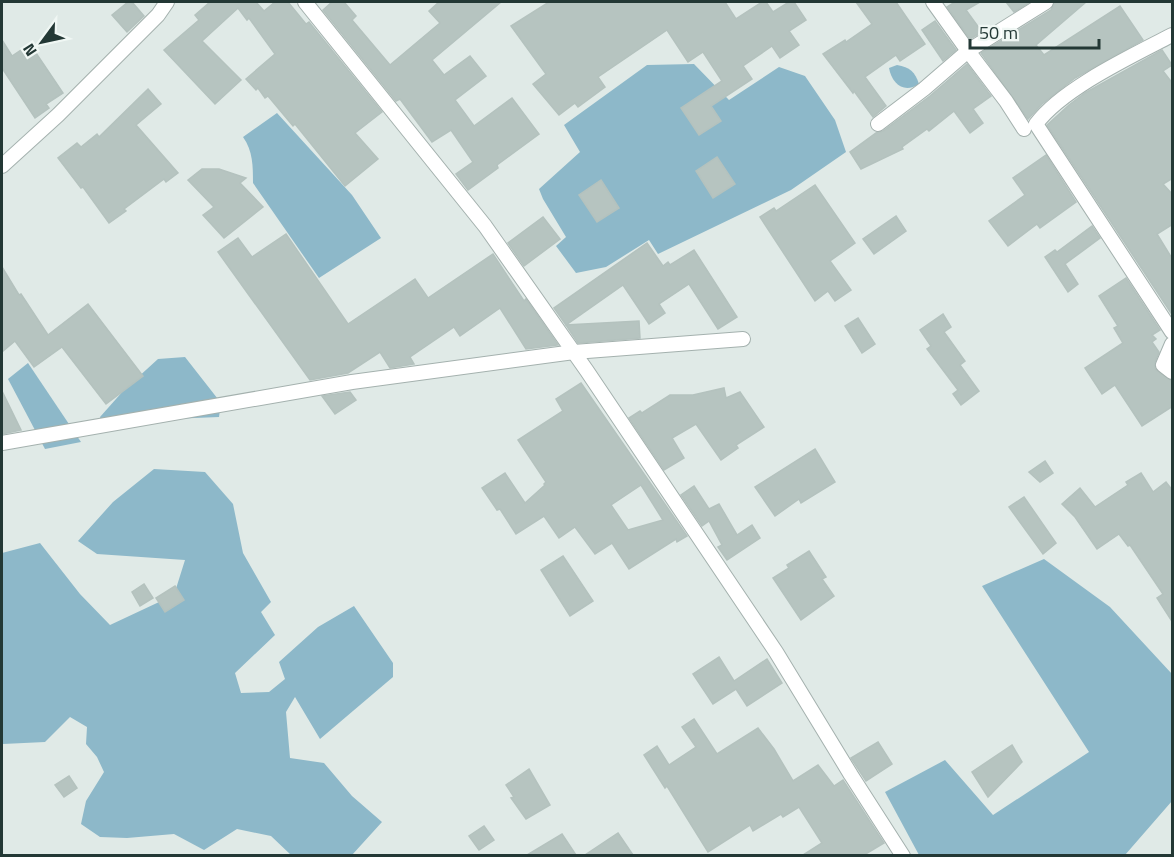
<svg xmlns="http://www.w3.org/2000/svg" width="1174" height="857" font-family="'Titillium Web',sans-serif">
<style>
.water{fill:#8db8c9}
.building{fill:#b6c4c0;stroke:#b4c2be;stroke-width:1.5;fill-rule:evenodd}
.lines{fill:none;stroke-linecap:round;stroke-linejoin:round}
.street-casing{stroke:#a4b1ae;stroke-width:16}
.street{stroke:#fff;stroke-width:14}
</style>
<rect width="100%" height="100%" fill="#e0eae7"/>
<g class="water">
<polygon points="694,64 729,100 779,67 805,76 835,120 846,152 791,190 658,254 649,240 606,267 576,273 556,246 566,237 543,199 539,189 580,152 564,125 647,65"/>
<path d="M 897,65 C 910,67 915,72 919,84 C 904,94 892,84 889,68 Z"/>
<path d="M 277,113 L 352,195 L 381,238 L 319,278 L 253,183 C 253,166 253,151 243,137 Z"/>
<polygon points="185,357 221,403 219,417 170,419 117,430 103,428 100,417 124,390 158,359"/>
<polygon points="28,363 81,442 45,449 8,379"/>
<polygon points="154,469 205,472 233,504 243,553 271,602 261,612 275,635 235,673 241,693 269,692 285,679 279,662 318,627 354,606 393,663 393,677 320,739 295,697 286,712 290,758 324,763 352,796 382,822 352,855 291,855 271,836 237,829 204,850 174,834 127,838 100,837 81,824 86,801 104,772 97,757 86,744 87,727 70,717 45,742 3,744 2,742 2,553 40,543 80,594 110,625 174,595 185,560 97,554 78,541 113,502"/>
<polygon points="1044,559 1110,607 1172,674 1172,801 1125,855 919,855 885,792 945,760 993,815 1089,752 982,586"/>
</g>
<g class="building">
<polygon points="128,2 132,2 144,16 127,32 112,15"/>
<polygon points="210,2 256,2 264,11 275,2 288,2 306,24 309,22 382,112 355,133 378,159 345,186 295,124 293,126 268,96 265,98 258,88 256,90 246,79 275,54 249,18 247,20 238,8 202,41 241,80 215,104 164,50 199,20 195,15"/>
<polygon points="332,2 344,2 356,16 352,20 390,65 440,23 429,11 439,2 501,2 432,60 444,75 470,56 486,76 455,100 474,126 512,98 539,134 497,165 498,168 468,190 456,174 473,162 451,130 432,142 400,99 396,101 323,10"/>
<polygon points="549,2 725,2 736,19 762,2 766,2 773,12 789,2 794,2 806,20 789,31 799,45 780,58 772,46 743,66 752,79 711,106 721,121 699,135 681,108 722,81 703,52 688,62 667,30 598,77 605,87 578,107 575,103 559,115 533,84 546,74 511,26"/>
<polygon points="856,2 896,2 925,44 900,61 896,55 865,77 886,106 873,117 854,91 853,93 823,54 845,40 846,42 872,24"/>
<polygon points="955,2 980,2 966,10 982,32 970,39 947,7"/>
<polygon points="1006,2 1030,2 1014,12"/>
<polygon points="1055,2 1086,2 1036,45 1044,55 1120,6 1143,40 1075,78 1042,104 1028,119 981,53 1051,10"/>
<polygon points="935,21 956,50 943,61 922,30"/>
<polygon points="2,40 12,56 30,44 63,93 46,104 49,108 35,118 2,68"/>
<polygon points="1162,50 1172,65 1163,71 1173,84 1173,178 1163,184 1173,195 1173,224 1157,234 1173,260 1173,316 1047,125 1069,105 1085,93"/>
<polygon points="967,64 991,96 973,109 983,123 970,133 954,111 929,131 927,129 902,147 903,149 861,169 850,152 876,133 883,131 930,96"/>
<polygon points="148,89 161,104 136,125 178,173 166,182 164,179 124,209 126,211 109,223 83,187 81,188 58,158 77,143 81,147 97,134 99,137"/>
<polygon points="1046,155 1076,202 1040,228 1037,224 1008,246 989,221 1025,195 1013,178"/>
<polygon points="717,157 735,184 713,198 696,171"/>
<polygon points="202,169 219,169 246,178 240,183 263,207 224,238 203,215 214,207 188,180"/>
<polygon points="601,180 619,208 597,222 579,195"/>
<polygon points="815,185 855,243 830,261 851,290 835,301 828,291 815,301 760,217 774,208 776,211"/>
<polygon points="896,216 906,231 874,254 863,239"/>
<polygon points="543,217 560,239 524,266 508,243"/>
<polygon points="1092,226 1100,238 1065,264 1078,284 1068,292 1045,257 1055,250 1057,252"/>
<polygon points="286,234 348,324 415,279 428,298 493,254 524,301 526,299 558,345 526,349 500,308 460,336 454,327 410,357 414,364 390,368 380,352 348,373 310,380 218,252 238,238 252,257"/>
<polygon points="647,243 663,266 668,262 670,265 694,250 737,317 718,329 689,284 659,304 665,313 649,324 623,285 566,325 554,308"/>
<polygon points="2,267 19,295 21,294 48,335 88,304 143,376 106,404 62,347 34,367 15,341 2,352"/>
<polygon points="1126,278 1160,330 1152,335 1156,339 1152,342 1159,352 1155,362 1155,369 1173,382 1173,406 1142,426 1115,385 1102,394 1085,368 1123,343 1114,328 1118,326 1099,296"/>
<polygon points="943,314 951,327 944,332 965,361 960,365 979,391 961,405 953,394 958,390 927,349 931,346 920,330"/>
<polygon points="858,318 875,344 862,353 845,326"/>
<polygon points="639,321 640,338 578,343 566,325"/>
<path d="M 581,383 L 687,536 L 677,542 L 676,539 L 629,569 L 612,543 L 595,554 L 575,527 L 559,538 L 544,516 L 516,534 L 500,509 L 497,510 L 482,488 L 505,473 L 525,503 L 545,485 L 544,484 L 546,482 L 518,440 L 563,411 L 556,399 ZM 641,485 L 663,520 L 628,530 L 611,505 Z"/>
<polygon points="724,388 726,398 740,392 764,427 736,445 738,448 721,460 696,424 672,438 684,458 664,470 629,418 640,411 642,413 670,395 693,395"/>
<polygon points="2,391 21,430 2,434"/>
<polygon points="350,392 356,400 335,414 322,396"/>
<polygon points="815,449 835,482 801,503 799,499 775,516 755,487"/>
<polygon points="1045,461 1053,473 1040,482 1029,472"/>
<polygon points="1141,473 1153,492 1166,482 1173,491 1173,623 1157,598 1163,594 1130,545 1128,546 1119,534 1097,549 1075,517 1062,504 1080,488 1095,507 1128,485 1126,482"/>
<polygon points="694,486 709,509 719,504 737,535 752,525 760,538 727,560 718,547 722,545 709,521 702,526 681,495"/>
<polygon points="1024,497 1056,543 1043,554 1009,507"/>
<polygon points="809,551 826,577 822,579 834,596 801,620 773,578 789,568 787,565"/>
<polygon points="563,556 593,601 570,616 541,570"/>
<polygon points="144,584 153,598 140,606 132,592"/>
<polygon points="175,586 184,600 165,612 156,598"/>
<polygon points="719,657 734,681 767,659 782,683 747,706 736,689 713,704 693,674"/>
<polygon points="694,719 717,754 758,728 774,749 793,781 818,765 834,786 843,780 884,843 864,855 803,855 822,843 799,807 783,817 781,814 753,831 750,825 708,852 667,786 665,788 644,755 657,746 669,765 696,747 682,727"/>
<polygon points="878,742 892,764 866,781 851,758"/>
<polygon points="1012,745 1022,762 988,797 972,772"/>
<polygon points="529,769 550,805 526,819 511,798 514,797 506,785"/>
<polygon points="69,776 77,788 64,797 55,785"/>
<polygon points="484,826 494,840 479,850 469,836"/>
<polygon points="618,833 633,855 585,855"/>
<polygon points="562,834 576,855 527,855"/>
</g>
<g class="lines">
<g class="street-casing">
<g id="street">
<polyline points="305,2 485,226 587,371 776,652 851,775 903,856"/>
<polyline points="933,2 968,51 1046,2"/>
<path d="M 1172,35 C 1132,56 1063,88 1036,124 L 1172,332"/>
<polyline points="878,124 924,89 968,51 1006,101 1024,129"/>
<polyline points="2,166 58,115 158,15 167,2"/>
<polyline points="1172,344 1163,365 1172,372"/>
<polyline points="2,443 352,382 574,352 743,339"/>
</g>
</g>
<use href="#street" class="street"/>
</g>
<rect width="1174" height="857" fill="none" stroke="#233835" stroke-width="6"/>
<g transform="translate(42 42) rotate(237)" stroke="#f0f7f4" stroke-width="4.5" paint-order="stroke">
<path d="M0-4.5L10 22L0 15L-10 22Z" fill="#233835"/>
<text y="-9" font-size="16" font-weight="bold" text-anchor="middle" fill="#233835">N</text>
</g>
<path d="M970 39v9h129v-9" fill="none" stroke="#233835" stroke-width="3"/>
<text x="979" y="39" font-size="18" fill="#233835" stroke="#f0f7f4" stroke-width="4.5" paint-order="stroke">50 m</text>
</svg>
